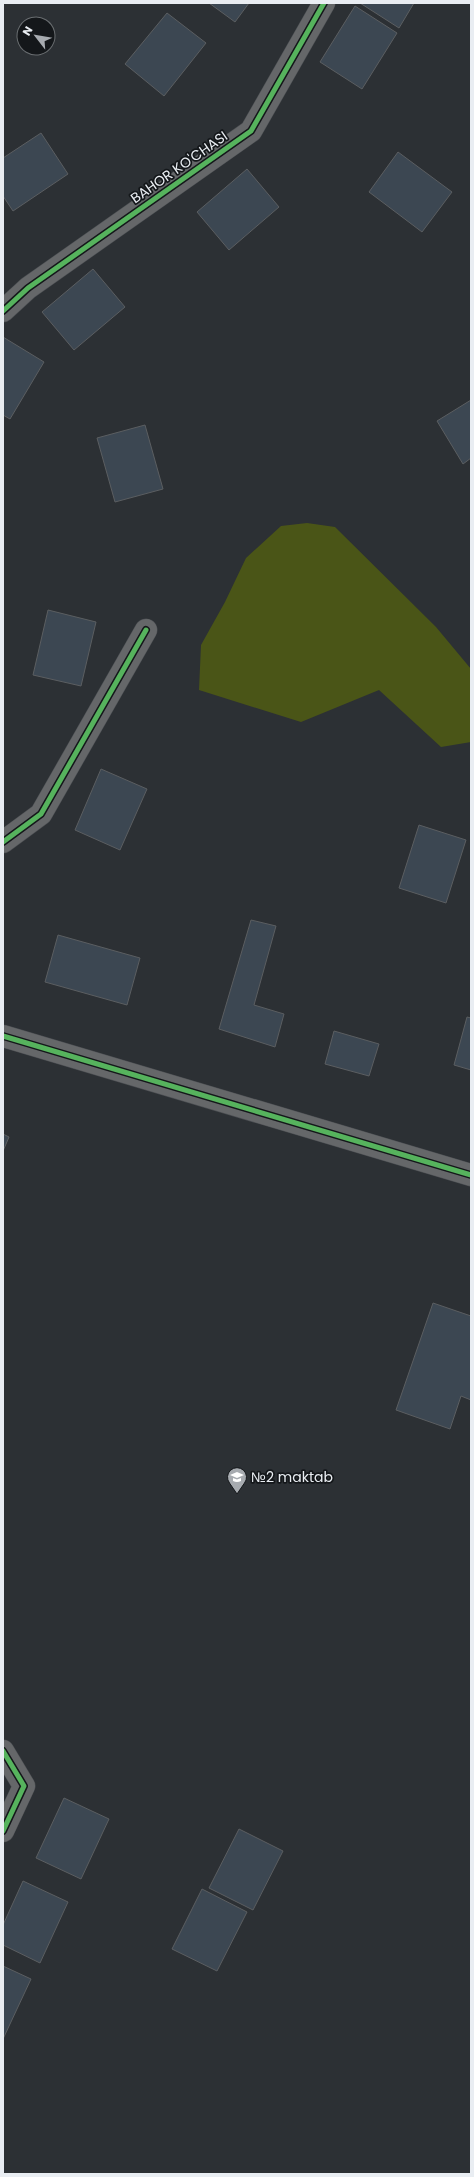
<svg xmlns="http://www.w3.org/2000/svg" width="474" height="2177" font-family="Poppins,sans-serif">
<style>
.green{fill:#4a5517}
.building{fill:#3c4752;stroke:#5b5e61}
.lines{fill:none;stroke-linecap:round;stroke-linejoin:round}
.minor-casing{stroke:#4b4e52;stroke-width:23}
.tertiary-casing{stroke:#4b4e52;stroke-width:23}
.minor{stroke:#656769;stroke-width:22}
.tertiary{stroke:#656769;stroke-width:22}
.cycleway-casing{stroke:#14171a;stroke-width:8}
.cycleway{stroke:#56b35d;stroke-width:5}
.labels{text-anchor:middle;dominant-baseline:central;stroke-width:3.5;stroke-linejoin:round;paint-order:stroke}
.street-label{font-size:14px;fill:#e9edf2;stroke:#14171a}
.poi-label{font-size:14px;fill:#e9edf2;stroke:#14171a;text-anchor:start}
</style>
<rect width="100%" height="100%" fill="#2c3034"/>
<polygon class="green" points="307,523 335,527 436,627 471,669 471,742 441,747 379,690 301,722 199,690 201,645 225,602 246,558 281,526"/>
<g class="building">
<polygon points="209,3 249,3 235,22"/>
<polygon points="360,3 414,3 399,28"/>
<polygon points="355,6 397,33 362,89 320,62"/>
<polygon points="167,13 206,43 164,96 125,64"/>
<polygon points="41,133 68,174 13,211 3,196 3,158"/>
<polygon points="398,152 452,192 422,232 369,192"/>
<polygon points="247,169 279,207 229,250 197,212"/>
<polygon points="93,269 125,307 74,350 42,312"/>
<polygon points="3,337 44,362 10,419 3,415"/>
<polygon points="471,400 471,458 463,464 437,421"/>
<polygon points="145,425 163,489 115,502 97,438"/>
<polygon points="48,610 96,622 81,686 33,675"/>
<polygon points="101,769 147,789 120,850 75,830"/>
<polygon points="419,825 466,840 446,903 399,888"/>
<polygon points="251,920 276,926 254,1005 284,1014 275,1047 219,1029"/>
<polygon points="58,935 140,958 127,1005 45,982"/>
<polygon points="467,1017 471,1018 471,1070 454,1065"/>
<polygon points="334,1031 379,1044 369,1076 325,1064"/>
<polygon points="3,1134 9,1137 3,1151"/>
<polygon points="433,1303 471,1316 471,1400 461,1396 450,1429 396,1410"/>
<polygon points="64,1798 109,1819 81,1879 36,1858"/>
<polygon points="239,1829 283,1851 253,1910 209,1888"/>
<polygon points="23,1881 68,1902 40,1963 3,1945 3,1925"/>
<polygon points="202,1889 247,1912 217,1971 172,1949"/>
<polygon points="3,1966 31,1979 3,2039"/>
</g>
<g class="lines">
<g class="minor-casing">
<g id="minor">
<polyline points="3,842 41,814 146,630"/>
<polyline points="3,1751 24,1786 3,1831"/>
</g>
</g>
<g class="tertiary-casing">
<g id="tertiary">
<polyline points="3,311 28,288 251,131 324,3"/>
<polyline points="3,1036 471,1175"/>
</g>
</g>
<use href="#minor" class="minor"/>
<use href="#tertiary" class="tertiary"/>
<g class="cycleway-casing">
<g id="cycleway">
<polyline points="3,311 28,288 251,131 324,3"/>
<polyline points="3,842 41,814 146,630"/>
<polyline points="3,1036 471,1175"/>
<polyline points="3,1751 24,1786 3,1831"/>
</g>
</g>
<use href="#cycleway" class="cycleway"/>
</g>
<defs>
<g id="school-pin" transform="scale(1)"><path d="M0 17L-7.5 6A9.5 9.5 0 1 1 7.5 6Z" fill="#a7abb0" stroke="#14171a"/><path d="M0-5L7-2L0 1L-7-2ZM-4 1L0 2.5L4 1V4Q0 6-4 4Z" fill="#fff"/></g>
</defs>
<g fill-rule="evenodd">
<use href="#school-pin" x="237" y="1477"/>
</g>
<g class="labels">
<g class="street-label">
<text transform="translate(179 167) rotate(-35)">BAHOR KO'CHASI</text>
</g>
<g class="poi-label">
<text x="251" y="1477">№2 maktab</text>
</g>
</g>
<rect width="474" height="2177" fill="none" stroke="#e9edf2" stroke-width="8"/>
<g transform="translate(36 36) rotate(301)"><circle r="19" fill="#14171a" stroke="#696d70"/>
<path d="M0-3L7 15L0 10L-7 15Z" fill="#a7abb0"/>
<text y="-6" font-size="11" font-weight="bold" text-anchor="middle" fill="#e9edf2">N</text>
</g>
</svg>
